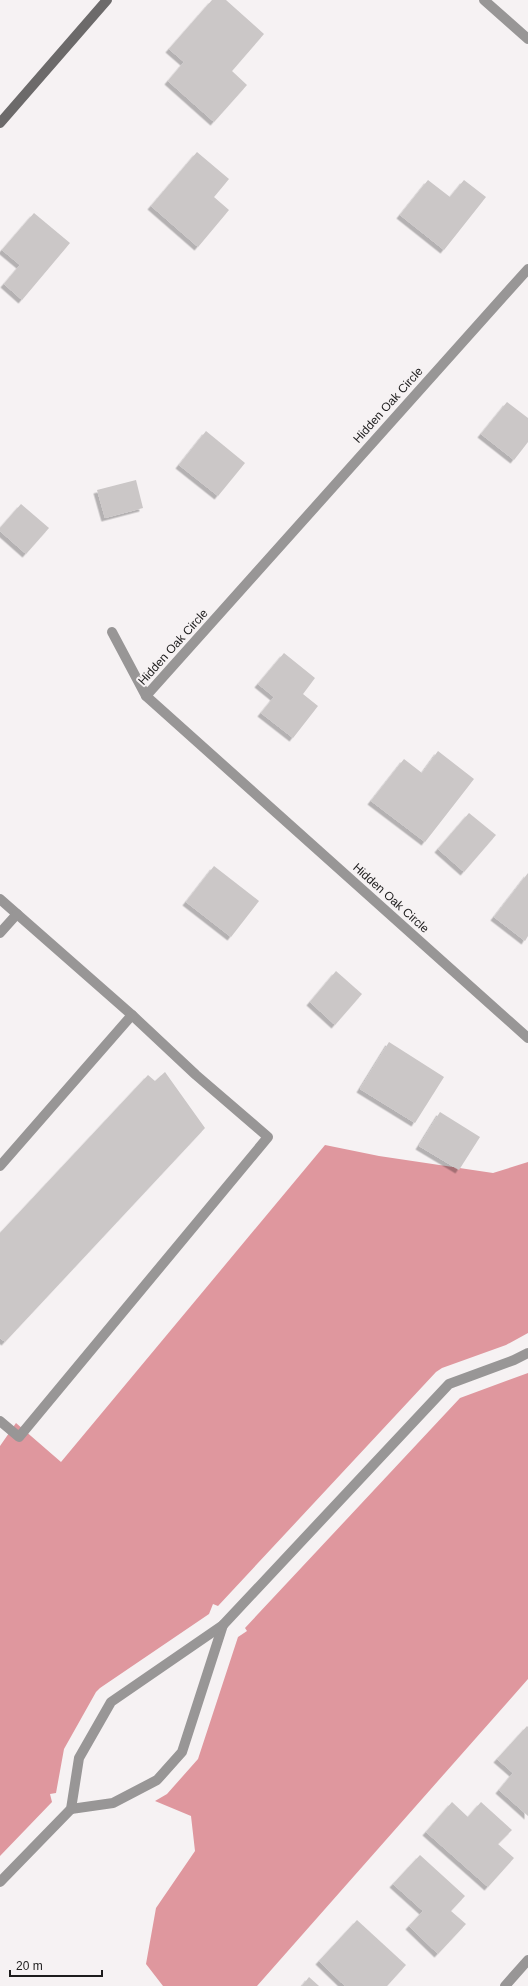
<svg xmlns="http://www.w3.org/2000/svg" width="528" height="1986" font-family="Helvetica,sans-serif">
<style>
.forest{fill:#df979e}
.building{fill:#cbc7c7;filter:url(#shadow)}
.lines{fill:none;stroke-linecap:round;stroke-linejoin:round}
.lane{stroke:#989696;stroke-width:10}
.street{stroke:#989696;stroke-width:10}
.secondary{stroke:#6c6a6a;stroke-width:10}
.labels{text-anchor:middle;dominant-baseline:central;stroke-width:4;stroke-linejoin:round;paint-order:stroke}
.street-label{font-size:12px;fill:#1d1c1c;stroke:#f6f2f3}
</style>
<defs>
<filter id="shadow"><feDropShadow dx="-3.5" dy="3.5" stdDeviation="0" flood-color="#0004"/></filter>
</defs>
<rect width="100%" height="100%" fill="#f6f2f3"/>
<g class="forest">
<polygon points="325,1145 379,1156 493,1173 528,1162 528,1333 506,1345 442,1368 436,1372 218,1606 213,1604 209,1614 100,1688 96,1692 64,1749 56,1793 50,1794 52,1802 0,1856 0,1446 16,1423 61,1462"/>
<polygon points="528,1373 528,1679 257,1986 163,1986 146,1964 156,1908 195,1851 191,1816 155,1801 167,1794 198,1759 238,1637 247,1631 245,1628 460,1398"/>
</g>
<g class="building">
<polygon points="212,0 226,0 264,34 232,71 247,85 214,122 168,81 184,62 169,49"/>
<polygon points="197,152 229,179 214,197 229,210 198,247 151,206"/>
<polygon points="428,180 450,197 464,180 486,197 444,250 400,215"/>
<polygon points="34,213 70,243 22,300 4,284 20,265 2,250"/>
<polygon points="507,402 528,418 528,442 514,460 481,434"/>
<polygon points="206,431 245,463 218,496 179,465"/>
<polygon points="136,480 143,508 105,518 97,490"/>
<polygon points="21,504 49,528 26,554 0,531 0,528"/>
<polygon points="284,653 315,678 303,694 318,706 293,738 261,713 274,697 258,684"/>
<polygon points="438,751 474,779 425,842 371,801 404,759 422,773"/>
<polygon points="469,813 496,835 464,872 438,849"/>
<polygon points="214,866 259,901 231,937 186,902"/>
<polygon points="528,873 528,936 525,941 494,917"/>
<polygon points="336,971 362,994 335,1025 310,1002"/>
<polygon points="389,1042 444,1077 415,1123 360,1089"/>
<polygon points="165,1072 205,1128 5,1342 0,1338 0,1233 148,1075 155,1081"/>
<polygon points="440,1112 480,1137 459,1170 419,1146"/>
<polygon points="527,1726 528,1727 528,1816 499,1790 513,1773 497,1759"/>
<polygon points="452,1802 468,1817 481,1802 512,1830 498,1844 514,1858 488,1887 426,1832"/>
<polygon points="420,1855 465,1896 451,1911 466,1924 438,1954 409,1926 423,1911 393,1884"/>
<polygon points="357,1920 406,1965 387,1986 345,1986 319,1961"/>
<polygon points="309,1977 319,1986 302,1986"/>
</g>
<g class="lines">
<g class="lane">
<polyline points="0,899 132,1015 196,1075 268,1137 19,1437 0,1421"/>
<polyline points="0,933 17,914"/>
<polyline points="0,1166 132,1015"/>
</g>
<g class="street">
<polyline points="484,0 528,39"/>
<polyline points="528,269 146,696 528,1038"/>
<polyline points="112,632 146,696"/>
<polyline points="71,1809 113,1803 157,1780 182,1752 223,1625"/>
<polyline points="0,1882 71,1809 79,1758 111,1702 223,1625 449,1384 514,1360 528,1353"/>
<polyline points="505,1986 528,1960"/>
</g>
<polyline class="secondary" points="0,123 107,0"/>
</g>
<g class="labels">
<g class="street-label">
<text transform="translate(388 405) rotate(-48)">Hidden Oak Circle</text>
<text transform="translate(173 647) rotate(-48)">Hidden Oak Circle</text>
<text transform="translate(391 898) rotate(42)">Hidden Oak Circle</text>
</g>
</g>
<path d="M10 1970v6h92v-6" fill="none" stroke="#1d1c1c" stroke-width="2"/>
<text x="16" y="1970" font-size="12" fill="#1d1c1c" stroke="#f6f2f3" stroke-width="3" paint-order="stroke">20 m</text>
</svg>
